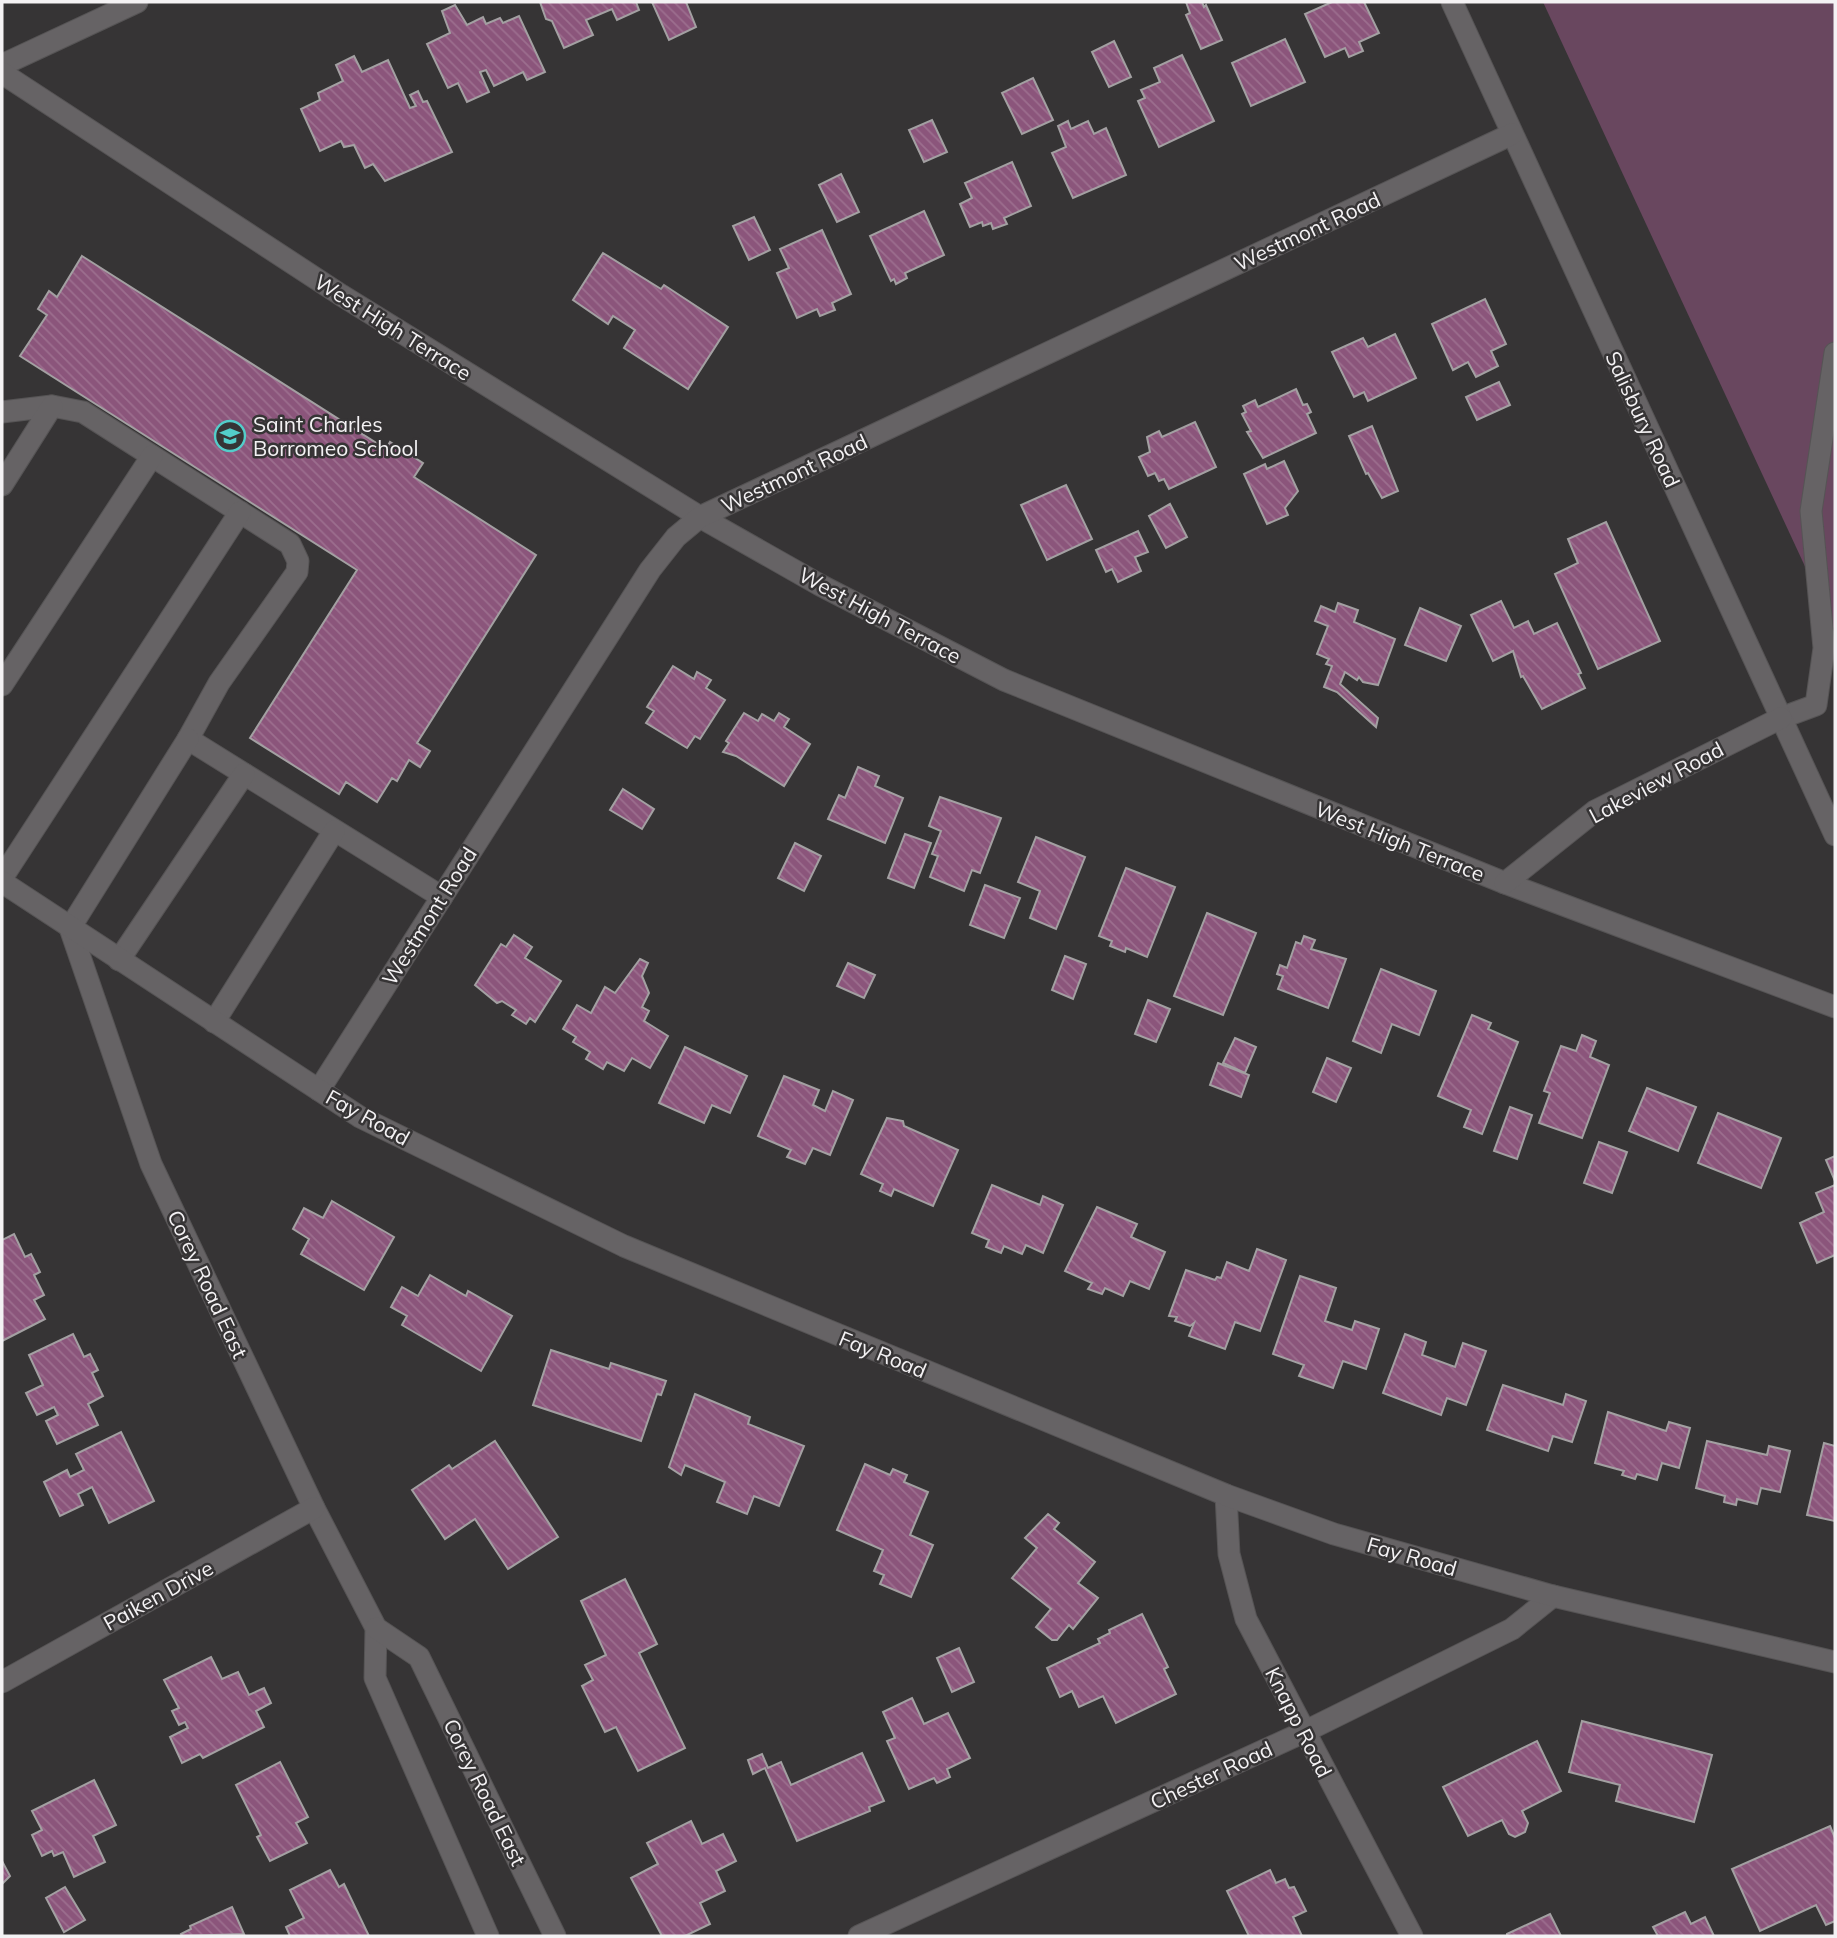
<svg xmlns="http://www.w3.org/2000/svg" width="1837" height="1938" font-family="Mulish,sans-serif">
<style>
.grass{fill:#69475f}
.building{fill:url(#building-back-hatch);stroke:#a3a0a2;stroke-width:2}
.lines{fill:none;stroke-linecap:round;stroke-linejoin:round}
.lane-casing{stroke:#565455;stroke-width:23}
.street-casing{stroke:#565455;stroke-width:23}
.secondary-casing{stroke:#565455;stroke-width:23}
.lane{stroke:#666365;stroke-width:21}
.street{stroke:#666365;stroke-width:21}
.secondary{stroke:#666365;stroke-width:21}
.labels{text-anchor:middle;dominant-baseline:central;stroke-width:5;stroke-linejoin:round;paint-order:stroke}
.street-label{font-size:21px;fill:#f4f2f4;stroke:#363435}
.poi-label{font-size:21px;fill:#f4f2f4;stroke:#363435;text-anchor:start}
</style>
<defs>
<pattern id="building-back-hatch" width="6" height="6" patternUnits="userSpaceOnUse" patternTransform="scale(1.75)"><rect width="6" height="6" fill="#8b557b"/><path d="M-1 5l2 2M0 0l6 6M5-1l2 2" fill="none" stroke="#9c6e8e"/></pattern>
</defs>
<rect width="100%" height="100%" fill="#363435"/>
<polygon class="grass" points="1543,2 1835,2 1835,631"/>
<g class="building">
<polygon points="540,2 636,2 639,10 617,20 612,9 586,20 593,35 564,48 552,21 546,19"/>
<polygon points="652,2 686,2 696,27 669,40"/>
<polygon points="1186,2 1202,2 1204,7 1206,5 1222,40 1201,49 1186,15 1190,13"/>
<polygon points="1332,2 1364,2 1379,33 1359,42 1363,51 1349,57 1345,48 1325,57 1305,14"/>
<polygon points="455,5 467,25 483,17 486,24 500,18 503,23 519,16 545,72 527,80 523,72 494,86 486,70 480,72 489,92 467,102 458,83 448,88 427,44 450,33 442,11"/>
<polygon points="1285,39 1305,82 1251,106 1232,63"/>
<polygon points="1114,41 1131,77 1109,87 1092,52"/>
<polygon points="1182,55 1214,121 1159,147 1138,101 1145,98 1141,90 1160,82 1154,68"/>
<polygon points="354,56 362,72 388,60 410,108 416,106 410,95 418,91 423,102 427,101 452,152 385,181 373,164 365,168 354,145 344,147 341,141 320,151 301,109 320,100 318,93 343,81 336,65"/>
<polygon points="1033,78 1053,120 1022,134 1002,93"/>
<polygon points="932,120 947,152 924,162 909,130"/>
<polygon points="1068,121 1071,129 1088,121 1094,134 1106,128 1126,175 1073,198 1052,153 1066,147 1058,126"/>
<polygon points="1012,162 1031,206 1004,218 1007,224 993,229 991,223 983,226 982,222 970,227 960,204 972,198 965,183"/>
<polygon points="841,174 859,212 837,222 819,185"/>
<polygon points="924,211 944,255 905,273 907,278 896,284 894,279 891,281 870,236"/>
<polygon points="754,217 770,250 749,260 733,226"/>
<polygon points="822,230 851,294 832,303 835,310 820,316 817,309 797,318 777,273 789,268 780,249"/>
<polygon points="603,253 661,289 664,285 728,327 688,389 624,348 635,330 613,316 608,324 573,300"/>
<polygon points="82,256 386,449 390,442 423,463 414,477 536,555 417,743 430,751 420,767 409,760 397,781 392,778 377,802 346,782 339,794 250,738 357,570 20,356 47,315 38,309 49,291 57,297"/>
<polygon points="1485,299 1506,344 1491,351 1498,366 1476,377 1468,362 1453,370 1432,324"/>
<polygon points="1395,334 1416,378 1368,401 1364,392 1354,397 1332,352 1363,338 1368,347"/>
<polygon points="1499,382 1510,405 1477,420 1466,397"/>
<polygon points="1296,389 1303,405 1307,404 1311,412 1307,414 1316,433 1263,458 1247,432 1251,431 1242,414 1246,412 1243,406 1255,400 1258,407"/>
<polygon points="1195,422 1216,467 1169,489 1164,479 1159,481 1155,473 1148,476 1139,457 1150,452 1147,437 1159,431 1162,437"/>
<polygon points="1372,426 1398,491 1382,498 1368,473 1366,474 1349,436"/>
<polygon points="1284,461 1298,491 1285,508 1288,515 1267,524 1244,474 1265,464 1267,469"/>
<polygon points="1066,485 1092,539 1047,560 1021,505"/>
<polygon points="1170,504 1187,537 1166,548 1149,516"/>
<polygon points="1606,522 1660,641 1598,669 1555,574 1578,563 1568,539"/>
<polygon points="1138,531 1148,552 1135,557 1141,571 1118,582 1112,569 1106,572 1096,550"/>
<polygon points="1501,601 1514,628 1528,621 1534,634 1557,623 1581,673 1578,674 1585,688 1542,709 1523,676 1521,677 1513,651 1493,661 1471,615"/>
<polygon points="1338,603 1358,610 1354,622 1395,639 1378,685 1363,682 1359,677 1357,680 1345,672 1340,684 1378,718 1376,727 1337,692 1324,687 1332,666 1326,664 1329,659 1317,654 1328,626 1315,621 1321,606 1335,612"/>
<polygon points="1420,608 1461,626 1446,661 1405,645"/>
<polygon points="673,666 694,679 697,672 711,680 706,688 725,700 700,739 695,736 687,748 646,723 654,711 647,707"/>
<polygon points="744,713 758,721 762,714 774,721 779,713 789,719 784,727 810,744 784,786 736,756 723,752 729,743 726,741"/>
<polygon points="858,767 879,776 875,786 903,798 885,843 828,819 839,795 845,798"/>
<polygon points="623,789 654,809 642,829 610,810"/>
<polygon points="940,797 1001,818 980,873 972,870 964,891 930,877 938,856 932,854 941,831 929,826"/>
<polygon points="905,834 931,843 914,888 888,878"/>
<polygon points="1036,837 1085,857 1056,929 1030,918 1040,891 1018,882"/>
<polygon points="795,843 821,856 804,891 778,878"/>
<polygon points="1126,868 1175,887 1147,957 1126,948 1125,952 1110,946 1112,941 1099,936"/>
<polygon points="985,885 1020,898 1004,938 970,925"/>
<polygon points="1207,913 1256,933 1223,1015 1174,996"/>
<polygon points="514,935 532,947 525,958 561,981 535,1022 530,1018 526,1024 512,1015 516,1010 502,1001 497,1003 475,985 501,944 506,947"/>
<polygon points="1304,936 1315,940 1311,949 1346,959 1328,1008 1278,989 1283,976 1277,974 1280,965 1287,968 1296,942 1301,944"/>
<polygon points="1065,956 1086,964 1073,999 1052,990"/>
<polygon points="640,959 648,963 642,976 649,993 642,1007 649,1011 644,1021 668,1036 650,1068 632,1058 624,1071 607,1062 603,1069 586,1059 590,1052 573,1042 576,1037 563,1029 577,1005 591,1013 605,987 615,993"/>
<polygon points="848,963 875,975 864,998 837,986"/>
<polygon points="1381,969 1436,991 1419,1035 1392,1024 1381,1053 1353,1041"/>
<polygon points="1148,1000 1170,1009 1156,1042 1135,1034"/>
<polygon points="1472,1015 1491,1023 1488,1029 1518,1042 1482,1134 1464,1127 1471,1110 1438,1096"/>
<polygon points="1582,1035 1596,1041 1590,1057 1609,1065 1582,1138 1539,1123 1550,1093 1544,1091 1561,1046 1576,1051"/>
<polygon points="1235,1038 1256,1047 1245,1073 1223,1063"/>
<polygon points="685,1047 747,1076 730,1113 712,1105 704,1123 659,1103"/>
<polygon points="1327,1058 1351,1068 1336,1102 1313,1092"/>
<polygon points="1218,1063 1249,1075 1241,1097 1210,1085"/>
<polygon points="784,1076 819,1090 813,1105 825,1111 833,1091 853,1100 830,1155 813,1148 805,1164 787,1157 791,1150 758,1136"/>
<polygon points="1647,1088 1696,1107 1678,1151 1629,1131"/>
<polygon points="1510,1107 1532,1115 1517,1159 1494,1151"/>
<polygon points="1718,1113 1781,1138 1761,1188 1698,1163"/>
<polygon points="887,1118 903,1121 904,1126 958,1150 933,1206 894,1189 891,1196 880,1191 883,1184 861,1174"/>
<polygon points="1599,1142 1627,1152 1612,1193 1584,1183"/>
<polygon points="1835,1156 1835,1181 1826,1160"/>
<polygon points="992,1185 1040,1205 1043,1196 1063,1205 1043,1253 1026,1245 1022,1254 1004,1246 1001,1253 986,1247 989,1240 972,1233"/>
<polygon points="1835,1185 1835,1255 1817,1263 1800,1223 1824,1212 1816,1193"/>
<polygon points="332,1201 394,1237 364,1290 301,1254 309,1239 293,1229 304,1208 323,1218"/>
<polygon points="1097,1207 1137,1224 1131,1237 1165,1252 1149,1289 1130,1281 1123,1296 1105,1288 1102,1294 1088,1289 1092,1283 1065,1271"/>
<polygon points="14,1234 25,1257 31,1254 40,1272 34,1275 44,1295 34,1300 45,1319 2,1341 2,1240"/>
<polygon points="1257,1249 1286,1260 1260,1331 1235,1322 1225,1349 1189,1336 1194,1323 1190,1326 1175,1321 1177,1317 1169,1316 1186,1270 1215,1280 1217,1277 1221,1278 1227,1262 1249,1271"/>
<polygon points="430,1275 466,1296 468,1291 512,1316 481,1371 402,1325 407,1316 391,1307 402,1287 418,1296"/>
<polygon points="1300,1276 1336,1288 1325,1321 1352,1330 1355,1321 1379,1329 1366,1369 1343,1361 1333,1388 1299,1376 1304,1365 1273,1354"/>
<polygon points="73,1334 84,1357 90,1354 98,1370 92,1373 103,1396 88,1404 98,1425 57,1444 46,1421 58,1415 54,1407 37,1415 26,1393 43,1385 29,1355"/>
<polygon points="1405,1334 1426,1342 1422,1355 1455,1367 1463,1343 1486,1351 1466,1405 1447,1398 1441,1415 1383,1393"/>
<polygon points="551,1350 609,1369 611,1363 666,1381 661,1395 657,1394 641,1441 533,1405"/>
<polygon points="1503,1385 1563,1405 1566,1394 1586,1401 1572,1442 1553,1436 1548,1451 1487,1430"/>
<polygon points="695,1394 750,1417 748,1424 804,1446 779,1506 754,1496 747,1514 717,1502 725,1482 685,1465 681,1475 669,1467"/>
<polygon points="1608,1412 1666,1431 1669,1422 1690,1428 1679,1468 1662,1463 1657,1480 1637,1474 1635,1479 1622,1475 1624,1471 1595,1463"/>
<polygon points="121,1432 154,1501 109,1523 92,1487 78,1494 83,1505 60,1516 44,1482 67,1470 70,1477 84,1470 76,1454"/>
<polygon points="495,1441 558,1537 508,1569 475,1519 445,1539 412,1490 449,1465 452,1469"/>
<polygon points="1707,1441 1767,1455 1769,1446 1790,1451 1780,1492 1761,1488 1757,1504 1737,1499 1736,1505 1724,1502 1725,1496 1696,1488"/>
<polygon points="1824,1443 1835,1446 1835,1528 1835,1521 1807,1515"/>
<polygon points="865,1464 890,1475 893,1469 907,1475 904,1482 928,1492 910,1535 933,1545 911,1597 880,1584 884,1575 874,1571 883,1550 837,1530"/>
<polygon points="1048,1514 1059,1523 1054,1529 1095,1562 1078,1583 1098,1598 1073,1629 1069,1625 1057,1640 1052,1640 1036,1627 1051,1609 1012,1578 1037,1548 1025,1538"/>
<polygon points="625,1579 657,1644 639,1653 685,1748 638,1771 616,1727 605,1732 582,1686 593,1680 585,1665 606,1655 581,1601"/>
<polygon points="1142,1614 1168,1667 1164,1669 1176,1694 1116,1723 1103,1696 1079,1707 1072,1691 1060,1697 1047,1668 1100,1643 1098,1639 1110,1633 1109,1630"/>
<polygon points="959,1648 974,1682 952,1692 937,1658"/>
<polygon points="211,1657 222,1679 238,1672 249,1695 264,1688 271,1703 256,1711 264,1727 203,1758 200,1754 182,1763 170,1737 188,1728 185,1722 179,1725 172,1711 179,1708 164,1680"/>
<polygon points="912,1698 924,1724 948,1713 970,1758 947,1769 950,1777 937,1783 934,1778 909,1789 887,1741 895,1738 883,1712"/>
<polygon points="1582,1721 1712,1755 1694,1822 1616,1801 1620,1785 1569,1772"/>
<polygon points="1537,1741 1561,1791 1522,1811 1528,1823 1525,1832 1515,1837 1509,1834 1502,1820 1468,1836 1443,1787"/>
<polygon points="862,1753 884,1801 869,1807 870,1811 797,1841 765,1768 753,1774 748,1760 762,1754 768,1768 781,1762 791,1785"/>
<polygon points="280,1762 308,1817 296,1823 307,1843 270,1861 257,1837 261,1835 236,1785"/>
<polygon points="94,1780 116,1825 93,1836 105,1862 74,1877 63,1852 54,1856 52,1851 42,1856 32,1835 42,1830 32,1811"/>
<polygon points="691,1821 702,1844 723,1834 736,1861 716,1871 725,1891 700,1903 710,1924 685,1936 662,1936 631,1878 658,1864 647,1843"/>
<polygon points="1830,1826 1835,1838 1835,1921 1826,1925 1816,1905 1760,1931 1732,1869"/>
<polygon points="2,1861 10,1876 2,1884"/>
<polygon points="330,1870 339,1887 344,1884 369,1936 290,1936 286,1927 304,1918 290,1890"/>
<polygon points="1270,1870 1276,1883 1285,1879 1289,1888 1294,1887 1306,1911 1293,1917 1302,1936 1249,1936 1227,1891"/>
<polygon points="65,1887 85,1920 64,1932 46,1898"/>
<polygon points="232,1907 244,1934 182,1936 181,1934 191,1929 190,1926"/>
<polygon points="1685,1912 1691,1924 1705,1917 1714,1936 1658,1936 1653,1927"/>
<polygon points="1550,1914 1561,1936 1507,1936 1507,1934"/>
</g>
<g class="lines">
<g class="lane-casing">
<g id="lane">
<polyline points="2,412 52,406 83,412 290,544 298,561 297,572 219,683 188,739 442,897"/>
<polyline points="2,485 52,406"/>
<polyline points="2,685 152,456"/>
<polyline points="1781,718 1816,705 1824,648 1811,511 1835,353"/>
<polyline points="2,878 240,512"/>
<polyline points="70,928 188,739"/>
<polyline points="119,960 244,774"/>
<polyline points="214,1022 334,831"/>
</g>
</g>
<g class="street-casing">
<g id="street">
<polyline points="1452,2 1835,835"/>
<polyline points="2,65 137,2"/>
<polyline points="2,73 341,295 700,517 820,585 1004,680 1505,883 1835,1007"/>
<polyline points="1505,883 1595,811 1781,718"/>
<polyline points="70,928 151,1164 314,1508 376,1628 375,1678 488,1936"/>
<polyline points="319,1090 650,570 676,537 700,517 1512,134"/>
<polyline points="1226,1495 1229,1554 1246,1619 1412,1936"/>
<polyline points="376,1628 419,1657 555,1936"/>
<polyline points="2,1682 314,1508"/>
<polyline points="859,1936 1304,1732 1512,1629 1553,1596"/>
</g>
</g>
<g class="secondary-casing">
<polyline id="secondary" points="2,882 360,1117 624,1246 1226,1495 1334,1534 1553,1596 1835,1662"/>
</g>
<use href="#lane" class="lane"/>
<use href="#street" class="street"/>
<use href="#secondary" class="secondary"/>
</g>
<defs>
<g id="school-ring" transform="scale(1.575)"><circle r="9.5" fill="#363435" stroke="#53cdca" stroke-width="1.5"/><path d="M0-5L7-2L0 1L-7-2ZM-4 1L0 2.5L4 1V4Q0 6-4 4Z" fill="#53cdca"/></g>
</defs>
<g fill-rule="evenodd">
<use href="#school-ring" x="230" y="436"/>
</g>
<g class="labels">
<g class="street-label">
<text transform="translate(1307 231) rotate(-25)">Westmont Road</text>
<text transform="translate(393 327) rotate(32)">West High Terrace</text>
<text transform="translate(1643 419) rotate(65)">Salisbury Road</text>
<text transform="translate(794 473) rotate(-25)">Westmont Road</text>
<text transform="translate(880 615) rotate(28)">West High Terrace</text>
<text transform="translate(1656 782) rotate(-28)">Lakeview Road</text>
<text transform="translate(1400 841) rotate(22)">West High Terrace</text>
<text transform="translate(429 916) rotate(-58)">Westmont Road</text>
<text transform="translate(368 1117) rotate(29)">Fay Road</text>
<text transform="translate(208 1284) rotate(65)">Corey Road East</text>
<text transform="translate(883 1354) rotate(22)">Fay Road</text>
<text transform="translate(1412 1556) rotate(16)">Fay Road</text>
<text transform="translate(158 1595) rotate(-29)">Paiken Drive</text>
<text transform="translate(1299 1722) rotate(63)">Knapp Road</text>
<text transform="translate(1211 1775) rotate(-25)">Chester Road</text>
<text transform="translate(485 1792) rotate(64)">Corey Road East</text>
</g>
<g class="poi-label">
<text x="253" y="424">Saint Charles<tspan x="253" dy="24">Borromeo School</tspan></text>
</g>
</g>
<rect width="1837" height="1938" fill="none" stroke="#f4f2f4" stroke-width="7"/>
</svg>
